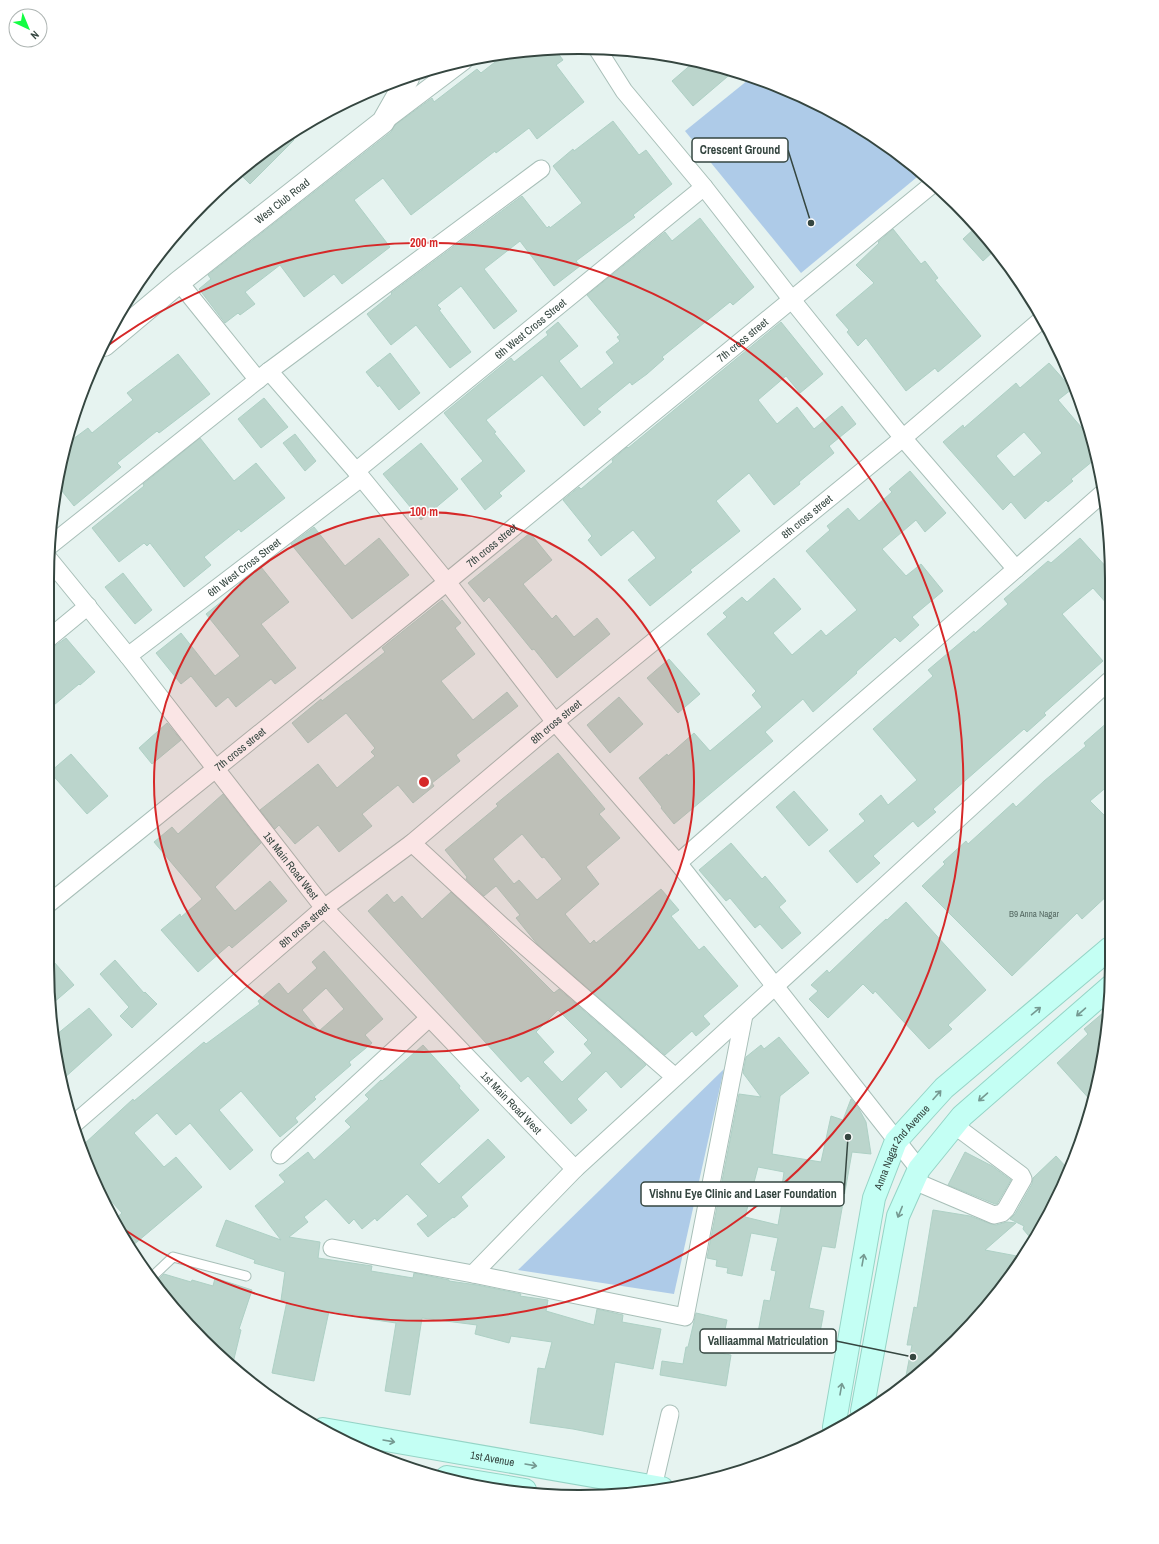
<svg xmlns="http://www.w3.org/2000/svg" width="1159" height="1544" font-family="'Archivo Narrow',sans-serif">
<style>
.green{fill:#aecbe8}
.building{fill:#bbd5cc;stroke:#aed0c5;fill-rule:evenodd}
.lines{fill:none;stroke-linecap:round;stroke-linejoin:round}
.service-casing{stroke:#a8bfb8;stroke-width:11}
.minor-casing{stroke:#a8bfb8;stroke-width:19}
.tertiary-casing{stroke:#a8bfb8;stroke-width:24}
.secondary-casing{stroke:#95d4c6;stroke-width:24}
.service{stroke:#fff;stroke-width:9}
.minor{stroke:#fff;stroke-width:17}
.tertiary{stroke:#fff;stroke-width:22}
.secondary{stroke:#c4fff4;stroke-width:22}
.oneway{stroke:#759991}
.ring{fill:none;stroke:#d62828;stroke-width:2}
.labels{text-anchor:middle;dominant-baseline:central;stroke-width:3;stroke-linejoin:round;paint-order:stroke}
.number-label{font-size:9px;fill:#566a63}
.street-label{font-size:11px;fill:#354640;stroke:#fff}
.rim{fill:none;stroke:#354640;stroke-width:2}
.centre{fill:#d62828;stroke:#fff;stroke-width:2}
.ring-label{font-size:12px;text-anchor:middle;font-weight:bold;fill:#d62828;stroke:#fff;stroke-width:3;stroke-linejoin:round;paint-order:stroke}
.leader{fill:none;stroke:#354640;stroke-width:1.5}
.callout-dot{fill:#354640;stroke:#fff;stroke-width:1.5}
.callout{fill:#fff;stroke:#354640;stroke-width:1.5}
.callout-label{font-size:12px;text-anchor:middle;font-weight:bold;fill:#354640}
</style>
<rect width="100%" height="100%" fill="#e6f3f0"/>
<g class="green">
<polygon points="753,76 846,118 922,173 801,273 685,131"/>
<polygon points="724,1069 674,1294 518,1270"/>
</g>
<g class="building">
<polygon points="545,48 554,48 563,60 556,65 584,102 537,139 529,128 496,153 495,151 411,215 383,178 354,200 390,247 342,284 334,274 304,297 280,265 245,292 255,304 240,315 238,313 225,323 199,289 211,279 208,275 391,132 395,125 432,98 434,102 477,69 481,73 504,55"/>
<polygon points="694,62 734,71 693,106 672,81"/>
<polygon points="613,121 639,155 646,150 672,184 633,215 635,217 576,261 580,266 554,286 520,241 484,269 517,311 494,329 461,286 437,305 441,309 439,310 471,352 450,368 416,325 391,345 367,314 392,294 391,293 522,196 547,228 549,226 550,228 582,203 553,166 573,149 574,151"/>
<polygon points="291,135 294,140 250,184 239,173 256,157"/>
<polygon points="700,218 754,287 733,305 730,302 662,357 664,359 647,374 632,385 630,382 597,409 601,412 584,426 542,375 486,420 496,432 494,433 525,471 499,493 502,496 485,510 461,479 483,461 444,413 511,358 514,362 548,335 546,332 558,322 578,346 559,361 581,389 614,363 606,352 620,341 617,337 620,335 587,295 665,232 672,241"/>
<polygon points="976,227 996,249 983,261 963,239"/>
<polygon points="893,229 921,264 925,261 938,278 935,280 981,336 938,372 935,368 906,391 866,338 858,346 847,332 849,330 836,315 874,283 856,265 879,243 878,242"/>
<polygon points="781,322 823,374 800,393 786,376 758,400 777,424 797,407 814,429 842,406 856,424 829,446 834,453 799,482 800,484 774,505 749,473 716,501 740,531 690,570 692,572 650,606 628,580 656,558 633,530 601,556 588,540 592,536 563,500 579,487 581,489 613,462 612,460 627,447 628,448"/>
<polygon points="390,353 420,393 399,410 379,385 378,387 366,372"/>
<polygon points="178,354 210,394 159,433 157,431 117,463 121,467 74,506 58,486 63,456 70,451 65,445 88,428 92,433 133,400 127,393"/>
<path d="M 1049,363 L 1072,389 L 1058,400 L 1087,434 L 1094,460 L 1071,479 L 1073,481 L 1048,502 L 1046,500 L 1025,519 L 1011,502 L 1003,510 L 943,442 L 963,425 L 964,428 L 1016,383 L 1020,388 ZM 1024,432 L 1042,453 L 1014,477 L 996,456 Z"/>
<polygon points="264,398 288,427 261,448 238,419"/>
<polygon points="295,434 316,461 305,471 283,443"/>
<polygon points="200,438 234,481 256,463 285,498 241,532 239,529 204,557 211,565 184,587 150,543 147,546 144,543 119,562 92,528 144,486 143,484"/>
<polygon points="421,443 458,489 421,520 383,474"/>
<polygon points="910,471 946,513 925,532 916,520 882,549 906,576 921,564 943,591 912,617 919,625 900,642 895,637 856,672 857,673 813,712 803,699 765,732 773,741 674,824 661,808 662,807 639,778 667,754 668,756 694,733 710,751 762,707 752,695 756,691 707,634 727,617 723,613 742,597 747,602 774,578 801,609 773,633 792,655 821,630 826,636 857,610 806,551 830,530 827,526 848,508 859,521 892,492 889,489"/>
<polygon points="314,527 345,566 379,538 409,575 352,619 291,544"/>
<polygon points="530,533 552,560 523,584 552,619 556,615 574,637 597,618 610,634 557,678 534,649 532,650 489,597 484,602 468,583"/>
<polygon points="1080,538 1108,569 1108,605 1093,588 1062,614 1103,661 1044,713 1046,715 1027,732 1024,729 933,809 936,812 918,827 913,821 873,856 880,863 857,883 829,851 865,821 859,814 881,795 888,805 917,780 873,729 933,676 928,670 974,631 975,633 1008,604 1004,599 1048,561 1051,563"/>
<polygon points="261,567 289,602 261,624 296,668 275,684 271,679 236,707 228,697 216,707 191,676 181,684 156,653 181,633 215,676 240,656 206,614 241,586 239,584"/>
<polygon points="123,573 152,610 135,624 105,587"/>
<polygon points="442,600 461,623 455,628 475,654 441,681 473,720 507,692 518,706 456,755 460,761 432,783 434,786 413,803 398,785 362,814 372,826 339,852 318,825 295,844 279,825 275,829 260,810 318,764 337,788 375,756 371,752 375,748 346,713 308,743 292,723 321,699 322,701 347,681 348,681 385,652 382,648"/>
<polygon points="66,638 95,672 80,685 79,684 48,710 48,651"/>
<polygon points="669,659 700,694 678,713 647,678"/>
<polygon points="619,697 643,724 610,753 587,725"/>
<polygon points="1109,721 1109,785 1090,801 1110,821 1110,893 1082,919 1077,913 1012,976 922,886 945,864 943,862 966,841 968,844 1013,803 1016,807 1044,781 1086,746 1084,743"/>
<polygon points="167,723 181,740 152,764 139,748"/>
<path d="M 558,753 L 605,809 L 599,814 L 620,838 L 586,867 L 599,884 L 565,914 L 590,944 L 594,940 L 596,943 L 661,889 L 679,910 L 671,916 L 699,950 L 704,946 L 738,986 L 703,1016 L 710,1024 L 696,1036 L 692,1031 L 665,1055 L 538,945 L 516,918 L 520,915 L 496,886 L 484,896 L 466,879 L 467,877 L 445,850 L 498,806 L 496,804 ZM 522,834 L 542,858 L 544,857 L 562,879 L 537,900 L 519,880 L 514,884 L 493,859 Z"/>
<polygon points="71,754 108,796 87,814 50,772"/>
<polygon points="794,791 828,830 809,846 776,807"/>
<polygon points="223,794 261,843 215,887 235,911 270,881 287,901 232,948 229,945 198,972 161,930 180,914 181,917 202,899 154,842 172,827 178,834"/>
<polygon points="731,843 762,879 765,876 786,901 779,907 801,933 782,949 760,924 755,928 730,898 726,901 699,870"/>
<path d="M 451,892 L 486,925 L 554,993 L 559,989 L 646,1065 L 621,1088 L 606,1071 L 577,1099 L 587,1110 L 571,1124 L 528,1076 L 521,1082 L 458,1012 L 368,911 L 387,894 L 394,903 L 402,896 L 422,919 ZM 558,1010 L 588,1040 L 584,1044 L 592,1053 L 562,1082 L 543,1062 L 554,1052 L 536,1032 Z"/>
<polygon points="906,902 986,990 948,1025 952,1029 929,1049 875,991 873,994 863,984 828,1018 809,999 818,991 811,985 827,970 829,973 874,930 886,919 887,920"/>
<path d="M 324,951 L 383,1019 L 365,1035 L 372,1043 L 349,1062 L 351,1065 L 314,1097 L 316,1099 L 295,1118 L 298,1122 L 280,1137 L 241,1091 L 219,1110 L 253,1150 L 230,1170 L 190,1123 L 176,1135 L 157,1113 L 134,1133 L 164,1167 L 176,1157 L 202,1187 L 131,1247 L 118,1231 L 114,1220 L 122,1213 L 101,1190 L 83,1145 L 133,1099 L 134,1101 L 204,1042 L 206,1044 L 260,1004 L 258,1001 L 279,983 L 288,994 L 317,968 L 312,962 ZM 326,988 L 344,1009 L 319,1031 L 302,1010 Z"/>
<polygon points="47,954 74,985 52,1004 47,964"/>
<polygon points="115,960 144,993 145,992 157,1004 132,1028 120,1016 129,1007 100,974"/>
<polygon points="1110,1007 1094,1103 1093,1103 1057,1063 1088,1034 1084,1029"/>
<polygon points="89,1008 112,1035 62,1080 56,1035"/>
<path d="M 779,1037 L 809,1073 L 780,1096 L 772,1154 L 821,1162 L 831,1116 L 843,1120 L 851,1099 L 859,1109 L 866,1122 L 871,1154 L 852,1152 L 835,1248 L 822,1246 L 809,1308 L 824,1311 L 817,1349 L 757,1338 L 764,1300 L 770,1301 L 776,1271 L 771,1270 L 778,1238 L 751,1233 L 742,1276 L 727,1273 L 728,1268 L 716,1266 L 717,1260 L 707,1258 L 739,1094 L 761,1097 L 743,1073 L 746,1057 L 761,1045 L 764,1049 ZM 758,1167 L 784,1172 L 782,1186 L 785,1186 L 778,1225 L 745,1217 Z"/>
<polygon points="423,1045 460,1086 459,1088 479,1110 420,1164 439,1184 488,1139 505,1157 461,1197 468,1206 454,1218 453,1217 428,1237 417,1224 428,1216 407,1194 377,1221 375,1218 362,1229 354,1219 349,1224 326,1199 304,1217 308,1222 289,1237 320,1242 318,1258 372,1266 371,1271 413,1278 414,1273 449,1280 449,1281 477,1285 521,1294 520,1296 548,1300 546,1311 594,1325 597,1309 623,1315 622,1322 661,1329 653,1369 615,1362 603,1435 573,1429 530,1423 538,1368 545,1369 552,1342 511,1336 509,1343 475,1334 477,1325 422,1318 410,1395 385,1391 396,1323 369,1319 370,1317 329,1311 314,1381 272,1373 287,1301 281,1300 285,1272 254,1263 255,1260 216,1246 226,1220 281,1240 255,1206 285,1182 279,1175 308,1152 314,1160 351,1127 345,1121 369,1099 365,1095 381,1080 382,1081"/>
<polygon points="965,1152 992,1166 1011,1180 997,1204 995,1204 948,1185"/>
<polygon points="1056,1156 1067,1168 1041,1231 1033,1241 1023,1229 1024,1226 1010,1219 1015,1214 1032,1184 1033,1178"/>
<polygon points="933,1210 970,1216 991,1224 996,1225 1007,1222 1016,1223 985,1250 1022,1257 980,1316 904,1386 912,1345 907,1345 914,1307 917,1308"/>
<polygon points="164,1274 191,1282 192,1280 213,1286 215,1278 252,1290 239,1329 241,1330 232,1367 203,1341 157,1281"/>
<polygon points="696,1313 727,1320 720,1353 731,1355 726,1386 660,1375 662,1361 683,1364 686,1347 688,1347"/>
</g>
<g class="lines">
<g class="service-casing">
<polyline id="service" points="153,1276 173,1257 246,1276"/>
</g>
<g class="minor-casing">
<g id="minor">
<polyline points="598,50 624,91 704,187 792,300 903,438 1016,569"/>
<polyline points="386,120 464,61"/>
<polyline points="179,282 258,380"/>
<polyline points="269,371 356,471 447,582 555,722 678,863 919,1169"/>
<path id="s1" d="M 356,471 L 704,187"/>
<polyline points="48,547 269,371 541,169"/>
<path id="s2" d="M 48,558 L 128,656 L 324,908 L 575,1169"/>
<polyline points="48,639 88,606"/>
<path id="s3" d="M 128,656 L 361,478"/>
<polyline points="412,843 503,927 675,1077"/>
<path d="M 678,863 C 819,738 962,617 1103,493"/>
<path id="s4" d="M 47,905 L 447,582 L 934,183"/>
<path id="s5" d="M 74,1124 L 324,908 L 412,843 L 555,722 L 903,438 L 1040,321"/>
<polyline points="280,1155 429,1018"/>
<polyline points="914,1181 994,1215 1002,1213 1006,1209 1023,1179 1021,1175 954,1125"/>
<polyline points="332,1248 473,1274 685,1317 744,1015"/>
<polyline points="473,1274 575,1169 1109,681"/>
<polyline points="653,1487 670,1414"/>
</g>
</g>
<g class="tertiary-casing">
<g id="tertiary">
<path id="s6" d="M 104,345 L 179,282 L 383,122 L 408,78"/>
</g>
</g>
<g class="secondary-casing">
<g id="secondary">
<polyline points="862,1411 898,1216 919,1169 962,1116 1111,986"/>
<path id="s7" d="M 834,1427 L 874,1198 L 896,1141 L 944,1088 L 1110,948"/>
<path id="s8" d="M 323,1429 L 662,1488"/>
<polyline points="447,1477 525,1490"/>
</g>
</g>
<use href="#service" class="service"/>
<use href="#minor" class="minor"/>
<use href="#tertiary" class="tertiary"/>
<use href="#secondary" class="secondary"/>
</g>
<defs><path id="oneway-shaft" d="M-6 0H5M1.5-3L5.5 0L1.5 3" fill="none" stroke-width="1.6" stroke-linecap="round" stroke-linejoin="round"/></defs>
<g class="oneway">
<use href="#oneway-shaft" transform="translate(1036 1011) rotate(-40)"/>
<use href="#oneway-shaft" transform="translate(1081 1012) rotate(139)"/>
<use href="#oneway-shaft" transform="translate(937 1095) rotate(-48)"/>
<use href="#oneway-shaft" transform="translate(983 1097) rotate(139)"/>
<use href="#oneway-shaft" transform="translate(900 1212) rotate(112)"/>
<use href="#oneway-shaft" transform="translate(863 1260) rotate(-80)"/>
<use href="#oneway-shaft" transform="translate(841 1389) rotate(-80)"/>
<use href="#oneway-shaft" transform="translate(389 1441) rotate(10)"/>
<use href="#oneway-shaft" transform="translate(531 1465) rotate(10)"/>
</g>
<circle cx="424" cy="782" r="270" fill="#d62828" fill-opacity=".12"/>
<g class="ring">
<circle cx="424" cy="782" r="270"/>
<path d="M103 349A539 539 0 1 1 119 1226"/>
</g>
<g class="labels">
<g class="number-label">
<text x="1034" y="914">B9 Anna Nagar</text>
</g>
<g class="street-label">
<text stroke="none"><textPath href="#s6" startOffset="229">West Club Road</textPath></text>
<text stroke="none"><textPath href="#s1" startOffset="225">6th West Cross Street</textPath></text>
<text stroke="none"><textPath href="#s4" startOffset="896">7th cross street</textPath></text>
<text stroke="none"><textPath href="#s5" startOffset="952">8th cross street</textPath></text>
<text stroke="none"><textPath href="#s4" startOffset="572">7th cross street</textPath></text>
<text stroke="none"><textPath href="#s3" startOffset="146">6th West Cross Street</textPath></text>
<text stroke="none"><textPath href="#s5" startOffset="628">8th cross street</textPath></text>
<text stroke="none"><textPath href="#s4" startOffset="248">7th cross street</textPath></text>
<text stroke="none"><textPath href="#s2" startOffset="392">1st Main Road West</textPath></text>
<text stroke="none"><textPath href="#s5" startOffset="304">8th cross street</textPath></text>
<text stroke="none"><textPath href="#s2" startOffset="716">1st Main Road West</textPath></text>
<text stroke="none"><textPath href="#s7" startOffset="291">Anna Nagar 2nd Avenue</textPath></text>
<text stroke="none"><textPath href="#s8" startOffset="172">1st Avenue</textPath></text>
</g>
</g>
<path d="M0 0H1159V1544H0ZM579 54H580A525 525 0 0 1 1105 579V965A525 525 0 0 1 580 1490H579A525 525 0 0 1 54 965V579A525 525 0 0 1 579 54Z" fill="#fff" fill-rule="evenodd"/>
<path class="rim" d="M579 54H580A525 525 0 0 1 1105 579V965A525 525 0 0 1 580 1490H579A525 525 0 0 1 54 965V579A525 525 0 0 1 579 54Z"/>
<circle cx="424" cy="782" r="6" class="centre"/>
<g class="ring-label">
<text x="424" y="247">200 m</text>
<text x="424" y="516">100 m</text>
</g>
<path class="leader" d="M811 223L788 150M848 1137L844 1194M913 1357L836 1341"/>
<g class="callout-dot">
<circle cx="811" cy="223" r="4"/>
<circle cx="848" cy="1137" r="4"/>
<circle cx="913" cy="1357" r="4"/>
</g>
<g class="callout">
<rect x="692" y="138" width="96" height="24" rx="4"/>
<rect x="641" y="1182" width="203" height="24" rx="4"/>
<rect x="700" y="1329" width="136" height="24" rx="4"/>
</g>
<g class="callout-label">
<text x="740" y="154">Crescent Ground</text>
<text x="743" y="1198">Vishnu Eye Clinic and Laser Foundation</text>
<text x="768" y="1345">Valliaammal Matriculation</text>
</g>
<g transform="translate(28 28) rotate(136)"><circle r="19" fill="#ffffff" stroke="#aeb5b3"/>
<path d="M0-3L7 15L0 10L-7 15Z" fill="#13fd42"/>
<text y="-6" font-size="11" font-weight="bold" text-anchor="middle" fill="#354640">N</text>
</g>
</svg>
